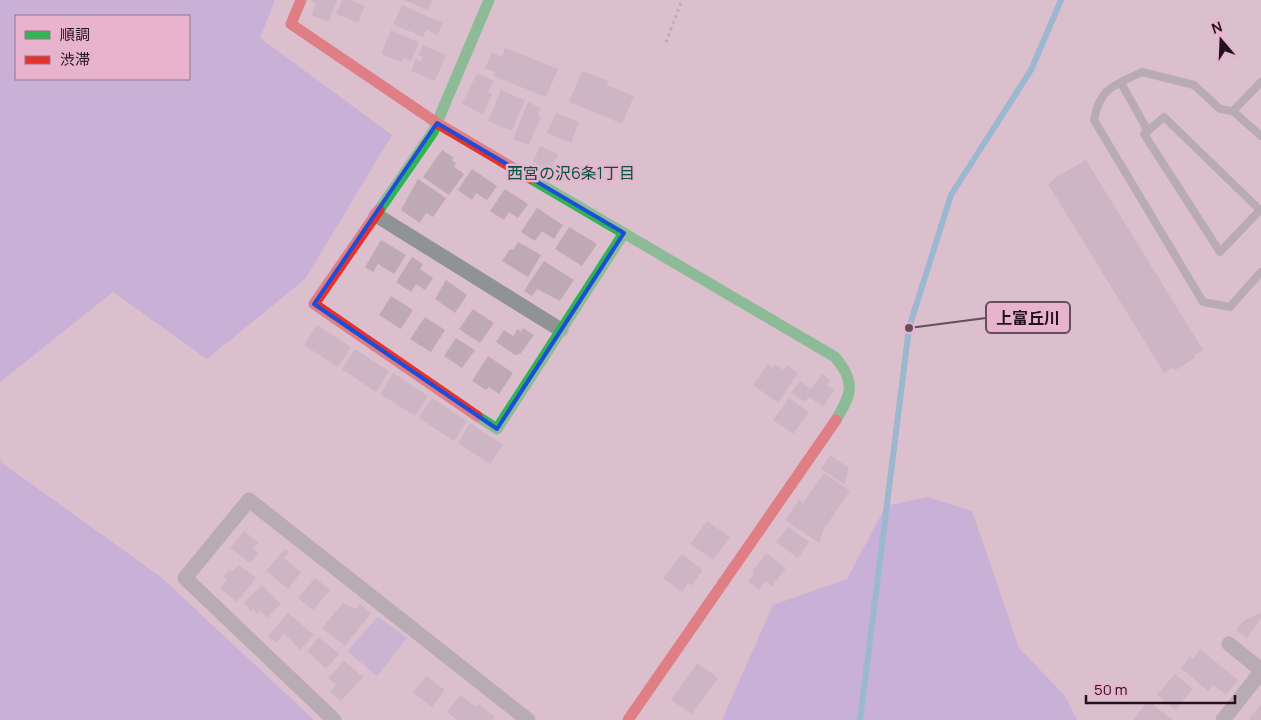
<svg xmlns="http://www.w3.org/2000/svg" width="1261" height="720" font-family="Manrope,'Noto Sans JP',sans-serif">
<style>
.green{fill:#b6a6d7}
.forest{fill:#b19de0;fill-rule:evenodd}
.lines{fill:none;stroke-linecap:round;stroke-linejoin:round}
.stream{stroke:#50b0d4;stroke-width:6}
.building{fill:#bfa9b5}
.path{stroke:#949193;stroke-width:3;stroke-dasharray:2.5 4;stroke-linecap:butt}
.lane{stroke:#909393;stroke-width:8}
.street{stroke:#909393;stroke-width:15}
.fast{stroke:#30b455;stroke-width:11}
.jam{stroke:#e5322d;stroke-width:11}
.marked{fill:none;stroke:#1d4ed8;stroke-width:4;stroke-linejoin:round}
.labels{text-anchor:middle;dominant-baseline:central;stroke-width:5;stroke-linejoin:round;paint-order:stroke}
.neighbourhood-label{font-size:16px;fill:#01533c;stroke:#e7b3cd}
.leader{fill:none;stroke:#634e59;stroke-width:2}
.callout-dot{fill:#634e59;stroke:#e7b3cd;stroke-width:2}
.callout{fill:#e7b3cd;stroke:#634e59;stroke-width:2}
.callout-label{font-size:16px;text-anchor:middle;font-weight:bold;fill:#23111b}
</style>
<rect width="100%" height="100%" fill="#dbbfcd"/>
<polygon class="green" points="378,617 407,638 377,676 347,651"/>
<g class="forest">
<path d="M 0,0 L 275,0 L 260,38 L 392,135 L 305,279 L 207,359 L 113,292 L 0,382 ZM 189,16 L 189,79 L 16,79 L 16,16 Z"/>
<polygon points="0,457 1,462 162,578 314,720 0,720"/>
<polygon points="927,497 972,511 1019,648 1065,696 1077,720 722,720 773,605 847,579 886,506"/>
</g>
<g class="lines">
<polyline class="stream" points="860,720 909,328 951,195 1031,70 1061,0"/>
</g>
<g class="building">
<polygon points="310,0 337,0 328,22 311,15 316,3"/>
<polygon points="342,0 351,0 365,6 358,23 336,14"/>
<polygon points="404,0 432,0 428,10"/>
<polygon points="402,5 443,23 437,35 426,30 423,37 393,24"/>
<polygon points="391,30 419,42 411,61 404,58 402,62 381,54"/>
<polygon points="423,45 446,55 435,81 411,71 416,59 421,62 423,57 418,55"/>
<polygon points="505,48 558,69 546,97 494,76 495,72 485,68 492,52 502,57"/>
<polygon points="582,71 608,81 606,85 634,96 622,124 569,102"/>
<polygon points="477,73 494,81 488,92 492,94 483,114 462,104"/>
<polygon points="501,90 525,100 512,131 488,121"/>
<polygon points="528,102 541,108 538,115 541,116 529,145 513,139"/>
<polygon points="556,113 579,122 571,143 547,133"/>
<polygon points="540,146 558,154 551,170 533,162"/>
<polygon points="442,150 454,158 452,160 456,163 454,167 464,174 449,195 423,177"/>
<polygon points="1086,160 1203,350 1194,355 1195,358 1174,371 1172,368 1164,373 1048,184 1055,179 1054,178"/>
<polygon points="472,169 497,186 487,200 476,193 472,200 458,190"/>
<polygon points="418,179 446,198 433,217 426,213 420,223 401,210"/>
<polygon points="505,189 528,204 518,218 509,212 504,220 490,211"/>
<polygon points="537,208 563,225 554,239 542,231 535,241 521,232"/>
<polygon points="569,227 597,244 582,266 555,249"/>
<polygon points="381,240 406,255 394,274 378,264 373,272 365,267"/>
<polygon points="518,242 541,255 528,277 502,261 510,249 513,250"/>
<polygon points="412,257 423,264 420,269 433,278 425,290 416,284 411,292 396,282"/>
<polygon points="544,261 574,280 560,301 537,289 532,296 524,291"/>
<polygon points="446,280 467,295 455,313 435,299"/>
<polygon points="391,296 413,310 401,329 379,315"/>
<polygon points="473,309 494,323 480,343 459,329"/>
<polygon points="425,317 445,330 431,352 410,339"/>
<polygon points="317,325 351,347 338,367 304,345"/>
<polygon points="523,328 534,335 520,354 515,355 496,342 504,330 513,336 518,329 521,332"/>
<polygon points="456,338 475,350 462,368 444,356"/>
<polygon points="355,349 389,371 376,392 342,369"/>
<polygon points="488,356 513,373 499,394 489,387 486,390 472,381"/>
<polygon points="768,364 773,368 775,364 784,370 787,365 798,373 778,403 753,385"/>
<polygon points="393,373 428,396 415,416 380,394"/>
<polygon points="822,374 830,380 827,385 834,390 823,407 809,397 805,402 791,393 800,381 811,389"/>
<polygon points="432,398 467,421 454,441 419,418"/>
<polygon points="789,398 809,412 793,434 773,420"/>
<polygon points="470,423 503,445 490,464 458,443"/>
<polygon points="830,455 849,468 844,484 821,469"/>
<polygon points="824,473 850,491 824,529 819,543 785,520 799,500 803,503"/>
<polygon points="707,521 730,537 713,560 690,544"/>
<polygon points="788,527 809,542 798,558 776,542"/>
<polygon points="244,531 259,543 253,549 258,553 250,563 230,548"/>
<polygon points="285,549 289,552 284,558 301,572 288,589 266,571"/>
<polygon points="766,553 786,568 772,586 765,581 759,590 748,581 754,574 752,572"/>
<polygon points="682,554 703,570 691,586 688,583 682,592 663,578"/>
<polygon points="239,565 256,578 237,602 220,588 227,580 223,577 229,570 232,572"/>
<polygon points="315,578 330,590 313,610 298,598"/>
<polygon points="262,585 281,604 267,618 260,611 258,614 253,609 251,611 243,603"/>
<polygon points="343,603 356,609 360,604 371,613 345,646 322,628"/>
<polygon points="1261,612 1261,619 1247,638 1236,630 1242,622"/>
<polygon points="288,613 314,635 300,650 284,633 276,643 268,636"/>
<polygon points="319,637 339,654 326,669 307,651"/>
<polygon points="1200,649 1238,680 1226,695 1213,685 1208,691 1181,668 1190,656 1193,659"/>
<polygon points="344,661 363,677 341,701 330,692 336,685 328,678"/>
<polygon points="697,663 718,678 692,714 671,700"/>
<polygon points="1175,674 1193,689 1175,710 1157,695"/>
<polygon points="426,676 445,690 432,707 413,693"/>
<polygon points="460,695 476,707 478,704 495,717 492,720 457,720 447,712"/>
<polygon points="1148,701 1173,720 1133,720"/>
<polygon points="1261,704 1261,720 1251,720 1249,718"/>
</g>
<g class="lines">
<polyline class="path" points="666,42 682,0"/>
<g class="lane">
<polyline points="1261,82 1233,111 1261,136"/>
<polyline points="1121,83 1148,131"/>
<path d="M 1233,111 L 1220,109 L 1194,85 L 1142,72 C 1114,86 1100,87 1094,120 L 1203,302 L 1230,307 L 1261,272"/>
<polyline points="1260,210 1220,252 1144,134 1164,117 1260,210 1261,210"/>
</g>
<g class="street">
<polyline points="376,215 561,330"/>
<polyline points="1229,644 1261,670"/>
<polyline points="334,720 185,578 249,500 528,720"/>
<polyline points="1223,720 1261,672"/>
</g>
<g class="fast">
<path d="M 530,178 L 835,357 C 856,382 852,393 836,420"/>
<polyline points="379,210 433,132 489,0"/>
<polyline points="477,416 497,429 624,233"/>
</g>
<g class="jam">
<polyline points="301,0 291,24 437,123 530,178"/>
<polyline points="379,210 314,304 477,416"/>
<polyline points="628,720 836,420"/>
</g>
</g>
<path d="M0 0H1261V720H0ZM 437,123 L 624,233 L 497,429 L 314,304 Z" fill="#dbbfcd" fill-opacity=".55" fill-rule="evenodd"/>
<path class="marked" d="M 437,123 L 624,233 L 497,429 L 314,304 Z"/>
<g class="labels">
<g class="neighbourhood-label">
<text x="571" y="173">西宮の沢6条1丁目</text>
</g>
</g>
<path class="leader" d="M909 328L986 318"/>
<circle class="callout-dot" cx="909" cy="328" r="5"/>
<rect class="callout" x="986" y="302" width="84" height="31" rx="5"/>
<g class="callout-label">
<text x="1028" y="324">上富丘川</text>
</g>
<rect x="15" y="15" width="175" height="65" fill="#e7b3cd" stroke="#997286"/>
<rect x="25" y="31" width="25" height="8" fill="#30b455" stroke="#997286"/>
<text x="60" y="40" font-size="15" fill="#23111b">順調</text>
<rect x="25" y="56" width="25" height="8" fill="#e5322d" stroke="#997286"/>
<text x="60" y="65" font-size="15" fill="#23111b">渋滞</text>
<g transform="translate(1221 40) rotate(341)" stroke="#e7b3cd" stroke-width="4" paint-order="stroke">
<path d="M0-4L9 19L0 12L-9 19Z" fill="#23111b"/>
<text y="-8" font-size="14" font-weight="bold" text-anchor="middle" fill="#23111b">N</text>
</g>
<path d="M1086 695v8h149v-8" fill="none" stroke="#23111b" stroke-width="2.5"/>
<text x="1094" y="695" font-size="15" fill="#23111b" stroke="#e7b3cd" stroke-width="4" paint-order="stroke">50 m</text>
</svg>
